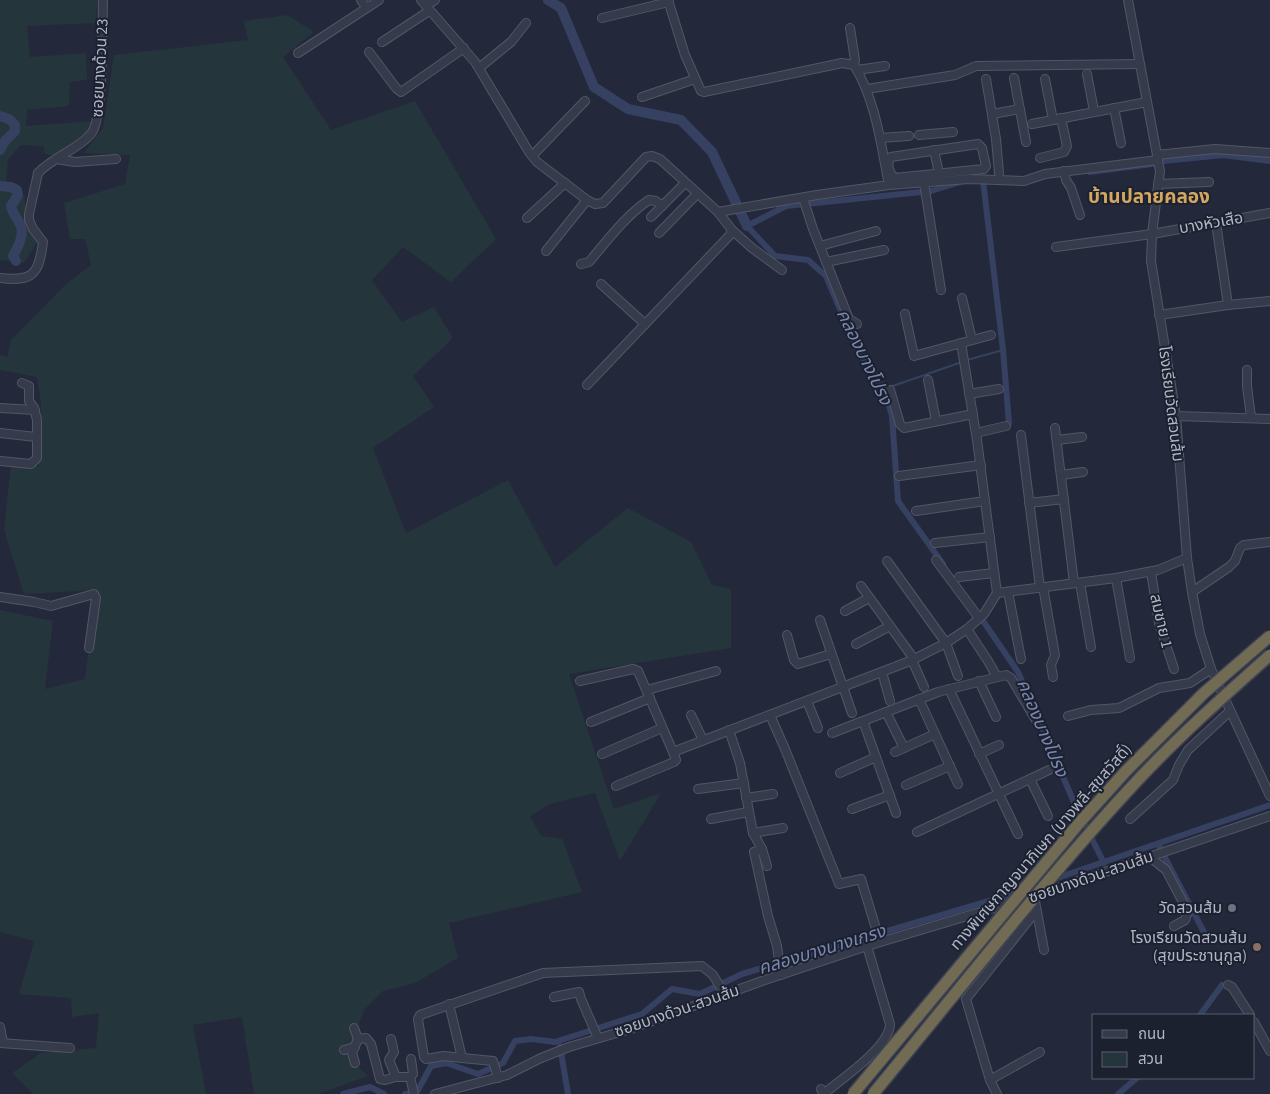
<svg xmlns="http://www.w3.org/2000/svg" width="1270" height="1094" font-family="'Source Sans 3','Noto Sans Thai',sans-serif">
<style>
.green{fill:#25353c}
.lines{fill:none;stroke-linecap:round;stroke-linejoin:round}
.stream{stroke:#364162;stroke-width:2}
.canal{stroke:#364162;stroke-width:6}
.river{stroke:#364162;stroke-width:10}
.minor-casing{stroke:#525666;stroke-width:10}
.minor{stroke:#363b4c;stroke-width:8}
.highway-bridge-casing{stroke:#3f4353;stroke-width:14;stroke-linecap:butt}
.highway-bridge{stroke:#726b53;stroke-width:11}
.worship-dot{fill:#6b7280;stroke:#1c2130;stroke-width:2}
.education-dot{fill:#8d6e63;stroke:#1c2130;stroke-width:2}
.labels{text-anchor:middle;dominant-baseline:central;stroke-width:4;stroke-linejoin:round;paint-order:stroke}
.street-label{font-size:16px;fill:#b2b6c7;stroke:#1c2130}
.poi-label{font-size:16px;fill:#b2b6c7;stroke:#1c2130;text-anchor:end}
.water-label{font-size:18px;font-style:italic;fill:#7a87af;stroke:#1c2130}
.quarter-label{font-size:19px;font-weight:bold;fill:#d4a760;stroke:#1c2130}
</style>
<rect width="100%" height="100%" fill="#23293b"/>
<g class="green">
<polygon points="0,0 98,0 95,23 27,26 30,57 86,53 87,80 70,82 69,106 27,110 26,126 95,121 88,134 55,156 45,154 43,146 21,145 8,159 5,190 25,196 26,226 39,239 24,263 0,260"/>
<polygon points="287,15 314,32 283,57 331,130 415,101 496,239 451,282 403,247 372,280 402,322 434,307 453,338 413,376 434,407 373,448 406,533 508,480 555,567 628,508 691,542 712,585 731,589 731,648 569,674 614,809 661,793 620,861 595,793 550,804 530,816 541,836 562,839 582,892 449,923 458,958 415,983 383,991 364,1010 347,1056 368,1076 318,1094 254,1094 242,1017 193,1025 206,1094 33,1094 12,1073 41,1053 96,1048 99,1013 72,1017 71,998 19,994 34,941 0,932 0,610 53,621 45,689 85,679 96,590 24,594 4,530 11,465 39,466 41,402 37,377 0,370 0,355 7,357 11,340 65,285 91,265 85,239 70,239 64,203 125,184 130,155 84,153 103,128 114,55 248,40 244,21"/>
</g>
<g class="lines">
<g class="stream">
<polyline points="967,360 1003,350"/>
<polyline points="884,389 962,362"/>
</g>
<g class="canal">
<polyline points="1163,161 1223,155 1270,161"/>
<polyline points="1090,172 1152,164"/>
<polyline points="983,180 1003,350 1009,423"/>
<polyline points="943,564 898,501 892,416 884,389 856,347 826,276 808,260 775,256 747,226 786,206 931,191 960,182"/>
<polyline points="979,615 1018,672 1076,807 1104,863"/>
<polyline points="1158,844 1209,942"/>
<polyline points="1200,1015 1222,985"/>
<polyline points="560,1046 568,1094"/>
<polyline points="343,1094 370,1087 384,1094"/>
<polyline points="405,1094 418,1090 431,1066 446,1063 478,1074 503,1063 515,1041 531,1039 555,1042 642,1014 672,989 700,994 742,974 999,898 1270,805"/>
<polyline points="1118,1094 1137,1078"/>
</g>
<g class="river">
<polyline points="548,0 561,8 594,87 628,109 681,120 712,152 747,226"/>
<polyline points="0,116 9,119 15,125 15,131 5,141 0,150"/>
<path d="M 0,186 L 11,187 L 17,190 L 18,195 L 11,206 C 12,213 17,218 20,224 C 25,235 18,247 13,256 L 16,261"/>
</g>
<g class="minor-casing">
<g id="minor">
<polyline points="361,0 363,3"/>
<polyline points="421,0 475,62 529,152 537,162 587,200 595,204 603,203 646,157 652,156 660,159 718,212 817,195 889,185 969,179 1024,181 1045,174 1158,160"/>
<path d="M 668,0 L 685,55 L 701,91 L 704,92 L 842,63 L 854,65 C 876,101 881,145 889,185"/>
<polyline points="1128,0 1160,171 1152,234 1151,261 1176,416 1187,558 1192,592 1200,634 1211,669 1270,796"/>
<polyline points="426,6 435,0"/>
<polyline points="602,18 669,2"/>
<polyline points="850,28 855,60 854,65"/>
<polyline points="382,42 429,11"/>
<polyline points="369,52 396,88 401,92 464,48"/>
<polyline points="298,53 379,0"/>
<polyline points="479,68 511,42 526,23"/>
<polyline points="857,70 885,66"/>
<polyline points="1087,74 1094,111"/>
<polyline points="1014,78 1026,142"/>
<polyline points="986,79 996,139 999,173"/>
<polyline points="1045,79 1053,120"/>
<polyline points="867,89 955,75 976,66 1140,64"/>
<polyline points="642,97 695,79"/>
<polyline points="1114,108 1121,143"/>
<polyline points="992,114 1020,109"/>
<polyline points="1032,124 1147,102"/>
<polyline points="919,135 953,132"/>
<polyline points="880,138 909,136"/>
<path d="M 978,144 L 982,148 L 986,166 L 984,169 L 895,178 C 889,174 886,163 891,157 Z"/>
<polyline points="934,150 940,178"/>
<polyline points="1157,155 1215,149 1270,153"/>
<polyline points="532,156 585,101"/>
<polyline points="1040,158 1064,152 1067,146 1061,118"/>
<polyline points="56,159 75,162 116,159"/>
<polyline points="1064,171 1066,180 1071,188 1080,215"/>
<polyline points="924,183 941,290"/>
<polyline points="1158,184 1209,182"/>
<polyline points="803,198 813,229 849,319 857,324"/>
<polyline points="651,217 685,183"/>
<polyline points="527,218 565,183"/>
<polyline points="1216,223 1228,305"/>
<polyline points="732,230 752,248 782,270"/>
<polyline points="659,233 697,194"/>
<polyline points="820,246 876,231"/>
<polyline points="1056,247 1152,234 1270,213"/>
<polyline points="546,251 587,200"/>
<polyline points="826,262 884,250"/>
<path d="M 581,264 L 589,262 C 607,241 625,216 649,200 L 656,201 L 662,206"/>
<path d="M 0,278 C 33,282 39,274 43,242 L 33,229 L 29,220 L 29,214 L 38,173 C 53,157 77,150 91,134 C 104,119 102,24 103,0"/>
<polyline points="601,284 645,324"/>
<polyline points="962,298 972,340"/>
<polyline points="905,314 914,356 991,335"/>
<polyline points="1159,315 1228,305 1270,301"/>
<polyline points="961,343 977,440 997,593"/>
<polyline points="1247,370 1247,386 1251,417"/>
<polyline points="928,380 936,421"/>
<polyline points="587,385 730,235 732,230 718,212"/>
<polyline points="890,390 900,424 904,428 973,414"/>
<polyline points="969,394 999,389"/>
<polyline points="0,408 35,410"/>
<polyline points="1176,416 1270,419"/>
<polyline points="1055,428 1074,583"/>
<polyline points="0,433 36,437"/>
<polyline points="976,433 1006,426"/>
<polyline points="1021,435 1040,588"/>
<polyline points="1057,440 1082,437"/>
<polyline points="0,461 31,464 37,458 37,420 34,408 29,401 29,386 22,383"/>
<polyline points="1061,475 1083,472"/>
<polyline points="899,476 981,465"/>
<polyline points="1029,503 1064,499"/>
<polyline points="916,511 985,501"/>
<polyline points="935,543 990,537"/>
<polyline points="936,560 979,618"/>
<polyline points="887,561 946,643 958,676"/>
<polyline points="1151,572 1159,623 1174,669"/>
<polyline points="959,577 994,573"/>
<polyline points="1116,578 1130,658"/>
<polyline points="1080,583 1091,647"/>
<polyline points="861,586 914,659"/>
<polyline points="1043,587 1055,655 1051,665 1053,677"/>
<polyline points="1008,592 1021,659"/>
<polyline points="1192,592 1229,567 1235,561 1240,548 1244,545 1270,542"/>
<polyline points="0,597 34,602 51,606 94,594 96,598 89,648"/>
<polyline points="845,611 869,598"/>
<polyline points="820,620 852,713"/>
<polyline points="967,629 988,661 997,677"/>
<polyline points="787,635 794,660 798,664 831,654"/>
<polyline points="856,644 890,626"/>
<polyline points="912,660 924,687"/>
<polyline points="882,672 890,701"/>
<polyline points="580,681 633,669 638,671 673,752 910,661 946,643 967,629 984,614 997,593 1116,578 1158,570 1187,558"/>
<polyline points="979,681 996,717"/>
<polyline points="949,689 1018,834"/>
<polyline points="647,690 716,671"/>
<polyline points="919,699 958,784"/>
<polyline points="807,701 818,728"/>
<polyline points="886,712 904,748"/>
<polyline points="691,715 703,740"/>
<polyline points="770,715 785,749 839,884 861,879 880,942"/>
<polyline points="1068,716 1091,710 1119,708 1159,688 1190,683 1211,669"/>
<polyline points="863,721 896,813"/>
<polyline points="591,722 650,698"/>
<polyline points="729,730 740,763 753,833 762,849 754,852 768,916 777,946 781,975"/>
<polyline points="832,733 938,692 1006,675 1011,678 1037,722"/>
<polyline points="895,752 935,734"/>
<polyline points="602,754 662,728"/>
<polyline points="979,754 999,745"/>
<polyline points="840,773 876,757"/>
<polyline points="1030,779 1048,816"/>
<polyline points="906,785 950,766"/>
<polyline points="616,786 674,762 676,760 673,752"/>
<polyline points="698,789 744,783"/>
<polyline points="746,798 773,794"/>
<polyline points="852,809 890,795"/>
<polyline points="711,819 748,812"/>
<polyline points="1130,819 1173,780 1179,765 1188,750 1230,711"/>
<polyline points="917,832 1049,770"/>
<polyline points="753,833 783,828"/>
<polyline points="762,849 767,866"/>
<polyline points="1150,857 1166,870 1188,912 1185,920 1174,926"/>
<polyline points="1034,896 1044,950"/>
<polyline points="1228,985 1232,987 1250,1015"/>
<polyline points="554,997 579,992 581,999 598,1038"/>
<polyline points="449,1004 462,1058 444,1056 426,1059 424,1057 418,1019 420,1015 543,973 702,966 713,975 725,995"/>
<polyline points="1254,1022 1270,1051"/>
<polyline points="0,1027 3,1043"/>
<polyline points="354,1028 358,1039 366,1038 371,1044 380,1079 385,1080 396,1077 410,1077 414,1094"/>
<polyline points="391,1039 394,1052 389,1060 396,1077"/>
<polyline points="0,1043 70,1048"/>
<polyline points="344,1050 355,1047"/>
<polyline points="462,1058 493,1061 498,1078"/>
<polyline points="355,1063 352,1053 358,1039"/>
<polyline points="410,1077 413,1074 411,1059"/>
<polyline points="990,1080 1040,1052"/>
<path d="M 821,1089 L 822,1091 L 826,1092 C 843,1078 890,1046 890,1024 L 867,946"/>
<polyline points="435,1094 507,1075 541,1058 569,1047 630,1029 762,981 867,946 1034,896 1270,816"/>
<polyline points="997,1094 990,1080 966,999 1036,911"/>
</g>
</g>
<use href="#minor" class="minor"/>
<g class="highway-bridge-casing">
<g id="highway-bridge">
<polyline points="853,1094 1080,822 1126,771 1204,693 1270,636"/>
<path d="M 873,1094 C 959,990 1043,882 1136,782 C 1178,737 1224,696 1270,655"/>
</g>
</g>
<use href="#highway-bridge" class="highway-bridge"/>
</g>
<circle class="worship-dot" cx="1232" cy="908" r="5"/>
<circle class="education-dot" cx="1257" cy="947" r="5"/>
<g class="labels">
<g class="street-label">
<text transform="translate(100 68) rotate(-87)">ซอยบางด้วน 23</text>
<text transform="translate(1211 223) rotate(-10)">บางหัวเสือ</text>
<text transform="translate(1171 404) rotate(83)">โรงเรียนวัดสวนส้ม</text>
<text transform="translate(1161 621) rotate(77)">สมชาย 1</text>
<text transform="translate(1041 847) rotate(-49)">ทางพิเศษกาญจนาภิเษก (บางพลี-สุขสวัสดิ์)</text>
<text transform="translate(1091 877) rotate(-19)">ซอยบางด้วน-สวนส้ม</text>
<text transform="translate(677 1011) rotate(-19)">ซอยบางด้วน-สวนส้ม</text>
</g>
<g class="poi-label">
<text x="1222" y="908">วัดสวนส้ม</text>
<text x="1247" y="938">โรงเรียนวัดสวนส้ม<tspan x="1247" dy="18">(สุขประชานุกูล)</tspan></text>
</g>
<g class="water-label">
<text transform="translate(864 357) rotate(64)">คลองบางโปรง</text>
<text transform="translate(1042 728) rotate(67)">คลองบางโปรง</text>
<text transform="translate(822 950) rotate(-17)">คลองบางนางเกรง</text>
</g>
<g class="quarter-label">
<text x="1149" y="197">บ้านปลายคลอง</text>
</g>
</g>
<rect x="1092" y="1014" width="162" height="65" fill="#1c2130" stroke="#585d6c"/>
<rect x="1102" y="1030" width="25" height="8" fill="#363b4c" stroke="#585d6c"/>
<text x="1138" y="1039" font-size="15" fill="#b2b6c7">ถนน</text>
<rect x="1102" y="1052" width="25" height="15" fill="#25353c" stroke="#585d6c"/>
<text x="1138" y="1064" font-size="15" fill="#b2b6c7">สวน</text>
</svg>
